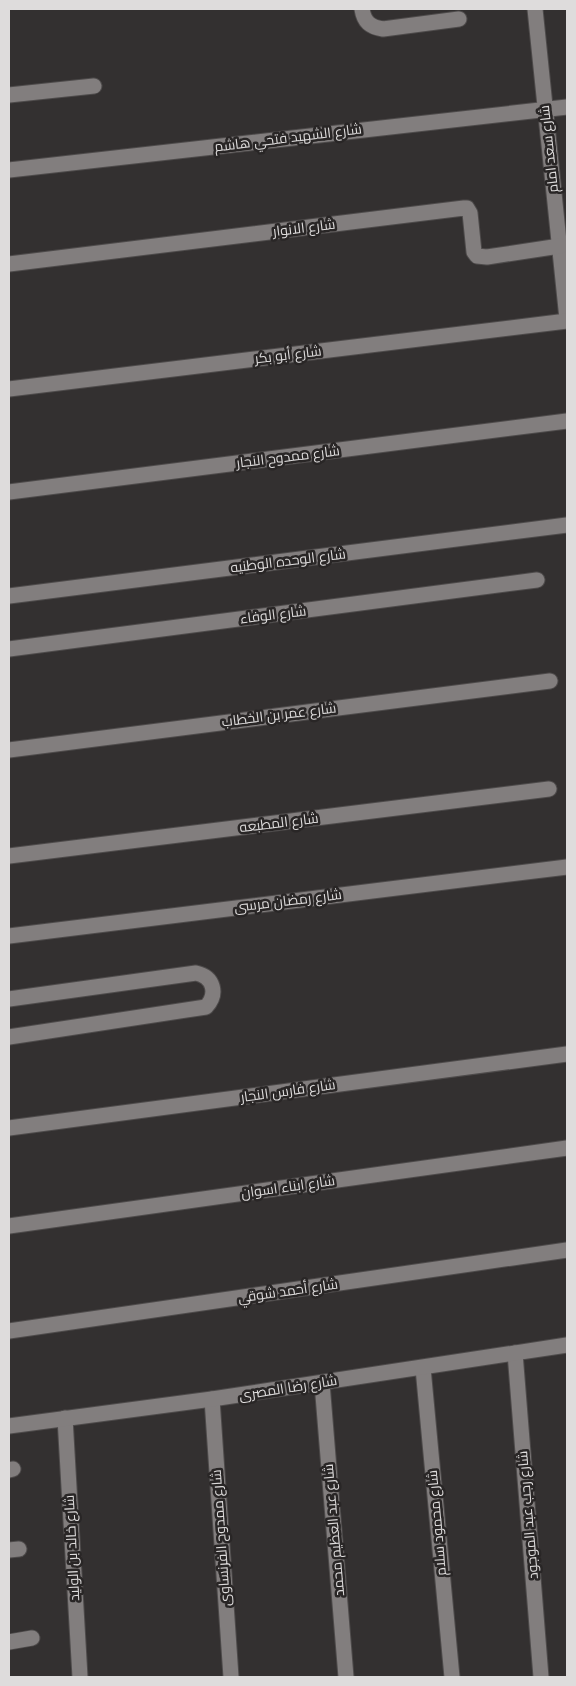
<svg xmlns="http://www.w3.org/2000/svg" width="576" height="1686" font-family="'Fira Sans',Cairo,sans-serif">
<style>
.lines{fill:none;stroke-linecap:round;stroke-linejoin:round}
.minor-casing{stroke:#4e4b4b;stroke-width:17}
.minor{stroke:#827e7e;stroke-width:15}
.labels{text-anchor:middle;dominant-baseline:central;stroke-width:5;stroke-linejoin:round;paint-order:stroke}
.street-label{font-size:14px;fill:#dedcdc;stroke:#292626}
</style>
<rect width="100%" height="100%" fill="#333030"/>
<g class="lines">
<g class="minor-casing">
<g id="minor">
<path d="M 362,9 C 364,22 370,27 383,29 L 459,19"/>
<polyline points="535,9 567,319"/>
<polyline points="9,95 94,86"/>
<polyline points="9,170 567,107"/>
<polyline points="9,264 464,208 467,208 470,213 474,252 477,256 487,257 560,246"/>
<polyline points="9,389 567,321"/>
<polyline points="9,492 567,421"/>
<polyline points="9,596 567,525"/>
<polyline points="9,649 537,580"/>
<polyline points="9,750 550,681"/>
<polyline points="9,856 549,789"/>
<polyline points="9,936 567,867"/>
<path d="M 9,999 L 196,973 C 214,977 218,994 206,1007 L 9,1037"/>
<polyline points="9,1128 567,1054"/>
<polyline points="9,1226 567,1148"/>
<polyline points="9,1331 567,1250"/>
<polyline points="515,1353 541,1677"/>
<polyline points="423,1368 452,1677"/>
<polyline points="322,1383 346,1677"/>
<polyline points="212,1399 231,1677"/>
<polyline points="65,1418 80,1677"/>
<polyline points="9,1426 212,1399 567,1345"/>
<polyline points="9,1470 13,1469"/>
<polyline points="9,1550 19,1549"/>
<polyline points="9,1642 32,1638"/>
</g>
</g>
<use href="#minor" class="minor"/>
</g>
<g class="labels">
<g class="street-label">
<text transform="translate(288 138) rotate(-7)">شارع الشهيد فتحي هاشم</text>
<text transform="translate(549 149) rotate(-96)">شارع سعد امام</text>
<text transform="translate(304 228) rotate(-7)">شارع الانوار</text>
<text transform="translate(288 355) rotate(-7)">شارع أبو بكر</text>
<text transform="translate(288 457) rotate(-7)">شارع ممدوح النجار</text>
<text transform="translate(288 561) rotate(-7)">شارع الوحده الوطنيه</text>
<text transform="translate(273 615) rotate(-7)">شارع الوفاء</text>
<text transform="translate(279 715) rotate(-7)">شارع عمر بن الخطاب</text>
<text transform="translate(279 823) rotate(-7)">شارع المطبعه</text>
<text transform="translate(288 901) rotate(-7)">شارع رمضان مرسى</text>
<text transform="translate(288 1091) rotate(-8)">شارع فارس النجار</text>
<text transform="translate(288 1187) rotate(-8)">شارع ابناء اسوان</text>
<text transform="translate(288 1291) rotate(-8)">شارع أحمد شوقي</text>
<text transform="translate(288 1388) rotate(-9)">شارع رضا المصرى</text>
<text transform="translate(528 1515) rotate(-95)">شارع رجب عبد الموجود</text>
<text transform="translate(437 1523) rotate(-95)">شارع محمود سلام</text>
<text transform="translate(334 1530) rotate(-95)">شارع عبد العظيم محمد</text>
<text transform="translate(221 1538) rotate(-94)">شارع ممدوح الفرنساوى</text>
<text transform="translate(72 1548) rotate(-93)">شارع خالد بن الوليد</text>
</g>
</g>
<rect width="576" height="1686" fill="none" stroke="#dedcdc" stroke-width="20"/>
</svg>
